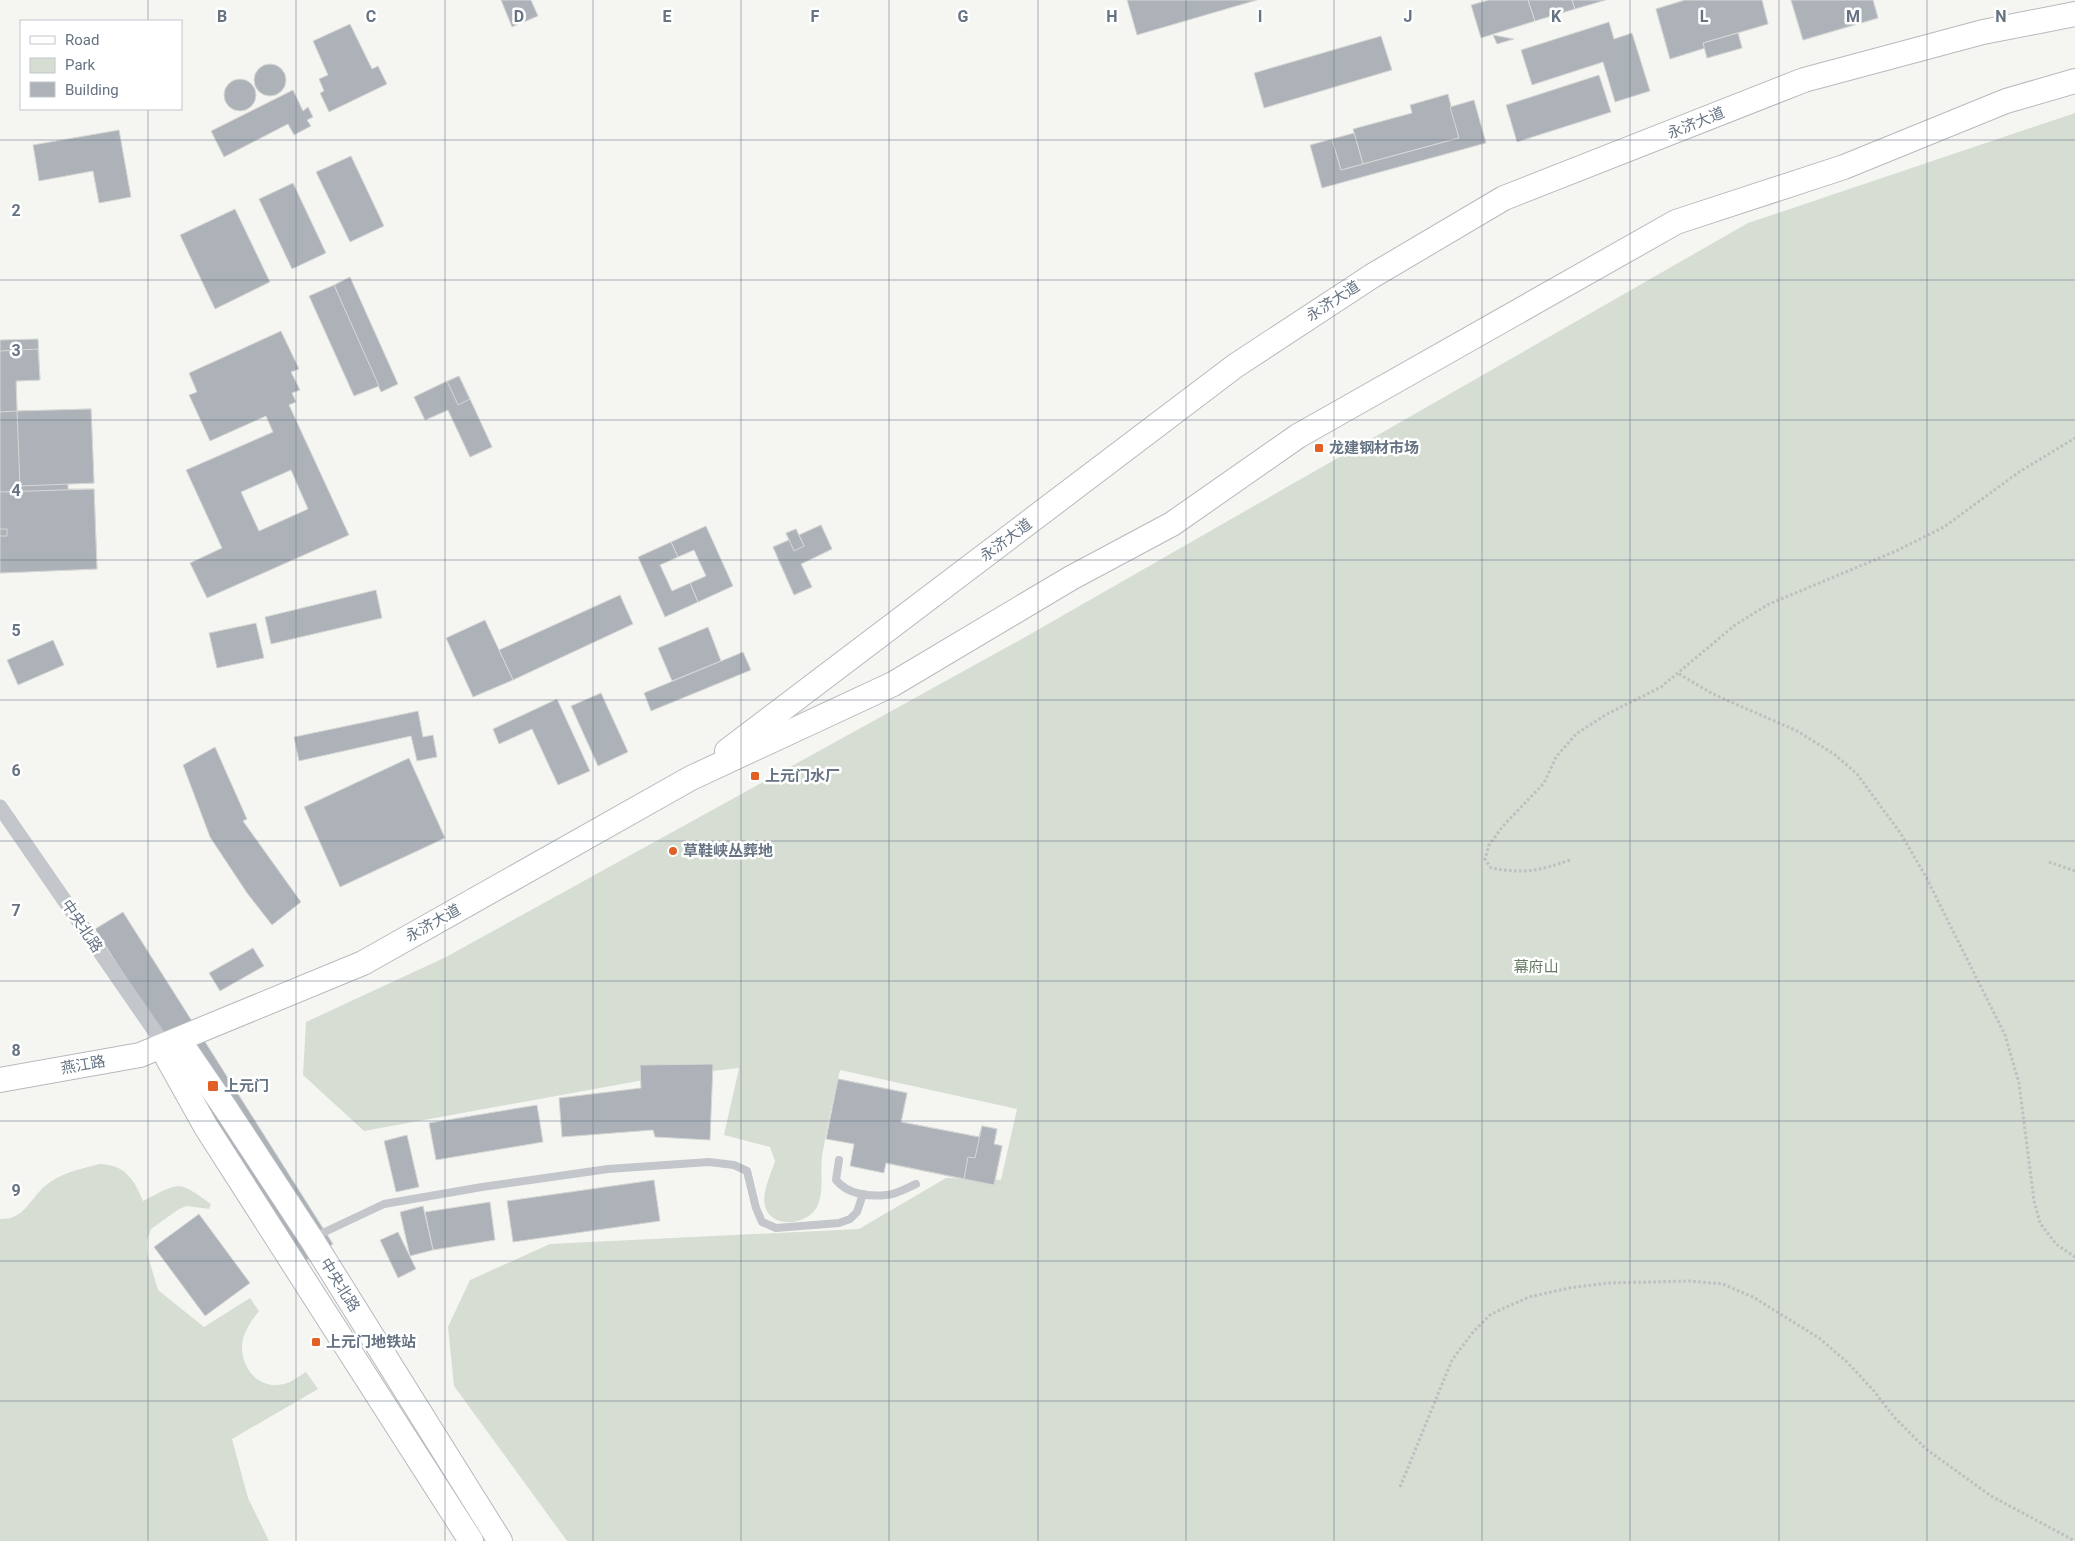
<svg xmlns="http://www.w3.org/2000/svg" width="2075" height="1541" font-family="Roboto,'Noto Sans SC',sans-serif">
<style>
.green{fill:#d6ddd3}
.building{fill:#acb2b8;stroke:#d7d7d5;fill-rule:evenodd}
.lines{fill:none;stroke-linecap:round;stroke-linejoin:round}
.primary-casing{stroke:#b6babe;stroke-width:26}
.path{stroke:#bdbfc1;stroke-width:3;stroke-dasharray:2.5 2.5;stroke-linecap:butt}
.lane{stroke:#c3c6ca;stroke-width:8}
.street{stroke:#c3c6ca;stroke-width:15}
.primary{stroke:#fff;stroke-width:24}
.grid{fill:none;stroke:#657383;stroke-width:1;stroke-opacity:0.55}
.poi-dot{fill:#e26026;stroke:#fff;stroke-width:2}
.labels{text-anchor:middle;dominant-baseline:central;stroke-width:5;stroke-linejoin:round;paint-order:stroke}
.street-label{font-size:15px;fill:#657383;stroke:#fff}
.poi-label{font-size:15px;font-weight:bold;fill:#657383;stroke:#fff;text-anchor:start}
.park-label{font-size:15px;fill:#667a64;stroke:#fff}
.grid-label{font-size:16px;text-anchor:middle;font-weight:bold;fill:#657383;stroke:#fff;stroke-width:5;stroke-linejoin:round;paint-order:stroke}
</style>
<rect width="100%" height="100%" fill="#f5f6f2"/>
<g class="green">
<path d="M 2075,113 L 2075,1541 L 567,1541 L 454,1386 L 448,1327 L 470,1280 L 550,1244 L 859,1229 L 946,1178 L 1001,1180 L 1017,1109 L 840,1070 C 833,1098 827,1127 822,1156 C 820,1172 824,1189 818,1205 C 810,1224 775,1230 766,1209 C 760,1194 771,1175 775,1161 L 770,1147 L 724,1135 L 739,1068 L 660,1077 L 364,1131 L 303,1075 L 306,1022 L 446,957 L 1020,640 L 1748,223 Z"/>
<path d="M 100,1164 C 125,1165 134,1179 143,1201 C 181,1182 177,1180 211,1204 L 209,1209 L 187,1206 L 179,1209 L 151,1229 L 147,1240 L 147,1253 L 158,1290 L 204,1327 L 250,1298 L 259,1311 C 251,1321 243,1333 242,1345 C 241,1372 263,1393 290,1382 C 295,1379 301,1375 306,1372 L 318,1389 L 232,1439 L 248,1498 L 269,1541 L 0,1541 L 0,1219 C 24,1220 29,1200 45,1186 C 60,1173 80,1169 100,1164 Z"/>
</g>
<g class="building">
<polygon points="501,0 531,0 538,16 512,27"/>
<polygon points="1127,0 1257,0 1137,35"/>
<polygon points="1489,0 1528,0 1535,21 1481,38 1471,5"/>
<polygon points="1528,0 1572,0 1575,9 1535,21"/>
<polygon points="1572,0 1606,0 1575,9"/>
<polygon points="1685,0 1762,0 1768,24 1703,43 1705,48 1670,59 1656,9"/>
<polygon points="1685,0 1762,0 1768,24 1703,43 1738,33 1742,48 1707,58 1705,48 1670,59 1656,9"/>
<polygon points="1791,0 1873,0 1878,18 1803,40"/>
<polygon points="1791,0 1873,0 1878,18 1803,40"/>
<polygon points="1609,22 1614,39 1632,33 1650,91 1615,102 1603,62 1532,85 1521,50"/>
<polygon points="350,24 372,69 378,66 387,84 329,112 320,93 324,91 319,79 328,75 313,41"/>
<polygon points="1738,33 1742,48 1707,58 1703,43"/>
<polygon points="1493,35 1514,39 1497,44"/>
<polygon points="1381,36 1392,70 1264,108 1254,73"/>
<circle cx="270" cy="80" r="16"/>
<polygon points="1599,75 1611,112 1517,142 1506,105"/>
<circle cx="240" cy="95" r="16"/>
<polygon points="293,90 303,111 308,107 313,117 307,120 311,126 294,135 288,124 224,157 211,131"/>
<polygon points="1448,94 1459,138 1363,164 1353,129 1412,113 1410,105"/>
<polygon points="1474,100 1486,143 1322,188 1310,145 1332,139 1341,170 1459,138 1450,107"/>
<polygon points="119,130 131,197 99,203 93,171 39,181 33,145"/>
<polygon points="1354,133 1363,164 1341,170 1332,139"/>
<polygon points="351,156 384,226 350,242 316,172"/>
<polygon points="293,183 326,253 292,269 259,199"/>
<polygon points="235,209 270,282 215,309 180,235"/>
<polygon points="350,277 398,384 381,392 334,285"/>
<polygon points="334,285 379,386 354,396 309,296"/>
<path d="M 281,331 L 299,369 L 291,372 L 300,390 L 292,393 L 296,402 L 289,405 L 349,535 L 207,598 L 190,563 L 222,548 L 186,470 L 273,432 L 266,416 L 210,441 L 189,395 L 197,392 L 189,373 ZM 291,470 L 308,509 L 259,531 L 241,492 Z"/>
<polygon points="38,339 40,380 16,381 17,411 91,409 94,483 68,484 68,489 94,489 97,569 0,573 0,340"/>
<polygon points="38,349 40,380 16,381 17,411 0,412 0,351"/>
<polygon points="459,376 470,399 458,405 447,381"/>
<polygon points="459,376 492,447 470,457 448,410 425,420 414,397"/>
<polygon points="447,381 458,405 470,399 492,447 470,457 448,410 425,420 414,397"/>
<polygon points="91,409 94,483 20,486 17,411"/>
<polygon points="94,489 97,569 0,573 0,536 7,536 7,529 0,529 0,492"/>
<polygon points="821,525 832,549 801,564 812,587 794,595 773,547 789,540 794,551 804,546 799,535"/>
<polygon points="821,525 832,549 801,564 812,587 794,595 773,547 789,540 786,533 796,529 804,546 799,535"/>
<polygon points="706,526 733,586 698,602 690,583 706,576 694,550 678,557 671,542"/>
<polygon points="796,529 804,546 794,551 786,533"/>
<polygon points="671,542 678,557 660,565 672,591 690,583 698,602 665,617 638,557"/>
<polygon points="376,590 382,618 271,644 265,617"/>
<polygon points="620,595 633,624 513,680 499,650"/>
<polygon points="485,620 513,680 473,697 446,638"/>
<polygon points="256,623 264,658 217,668 209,633"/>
<polygon points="708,627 721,661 672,681 658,648"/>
<polygon points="53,640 64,665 18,685 7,660"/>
<polygon points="743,652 751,670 651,711 644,693"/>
<polygon points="601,693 628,752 598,766 571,706"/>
<polygon points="557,699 590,771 558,785 532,729 499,744 493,729"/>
<polygon points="418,711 423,737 433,735 437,757 417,761 411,736 299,761 294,737"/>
<polygon points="215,747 247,819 243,821 301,902 272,925 247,893 210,837 183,765"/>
<polygon points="409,758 445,838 340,887 304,807"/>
<polygon points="123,912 333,1244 305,1261 95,929"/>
<polygon points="253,948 264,966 220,991 209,973"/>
<polygon points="713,1064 710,1140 655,1137 653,1130 562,1137 559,1098 641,1088 640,1065"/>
<polygon points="838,1079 907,1093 901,1122 962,1134 954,1177 911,1168 914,1155 872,1146 873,1139 828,1130"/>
<polygon points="838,1079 907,1093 901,1122 979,1137 982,1126 997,1129 994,1144 1002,1146 994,1185 885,1163 888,1150 872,1146 873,1139 828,1130"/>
<polygon points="838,1079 907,1093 901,1122 979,1137 982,1126 997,1129 994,1144 1002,1146 994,1185 886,1163 884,1173 850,1166 854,1144 826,1139"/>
<polygon points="537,1105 543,1142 436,1160 429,1123"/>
<polygon points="982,1126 997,1129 994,1144 1002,1146 994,1185 964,1179 968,1157 975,1158"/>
<polygon points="407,1135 419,1187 396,1192 384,1141"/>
<polygon points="654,1180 660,1221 513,1242 507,1201"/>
<polygon points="490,1202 495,1240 433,1250 425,1212"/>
<polygon points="423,1206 433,1250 410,1256 400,1212"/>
<polygon points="199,1214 250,1283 205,1316 154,1247"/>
<polygon points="398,1232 416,1269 398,1278 380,1240"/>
</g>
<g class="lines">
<g class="primary-casing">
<g id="primary">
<polyline points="727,751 1235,366 1372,276 1504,198 1804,80 1983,32 2075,14"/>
<polyline points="165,1046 187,1052 226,1109 312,1240 500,1541"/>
<polyline points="165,1046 168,1059 206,1127 471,1541"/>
<polyline points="0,1080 140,1055 363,963 691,778 893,684 1071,578 1172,524 1298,436 1676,222 1844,167 2006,101 2075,81"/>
</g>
</g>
<g class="path">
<polyline points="1679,674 1713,694 1797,731 1834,754 1857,774 1901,834 1926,877 2005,1035 2019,1083 2034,1201 2040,1223 2056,1244 2075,1257"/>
<path d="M 1570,860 C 1538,871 1525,874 1491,868 L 1485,859 L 1489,845 L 1503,826 L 1544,783 L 1556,757 L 1576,734 L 1607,714 L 1661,687 L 1735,625 L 1769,604 L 1896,551 L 1944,527 L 2019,472 L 2075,438"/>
<polyline points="2049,862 2075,871"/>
<polyline points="1400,1487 1452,1360 1473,1332 1491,1314 1529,1297 1569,1288 1608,1283 1689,1281 1723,1284 1753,1297 1819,1338 1847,1362 1874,1391 1894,1417 1926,1449 1991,1496 2075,1541"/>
</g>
<g class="lane">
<path d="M 839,1160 L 836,1180 C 847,1194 869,1197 886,1195 C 896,1195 907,1188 916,1184"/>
<polyline points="312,1238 384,1204 482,1187 608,1169 709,1162 734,1165 747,1171 756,1208 762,1222 776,1228 839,1223 850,1219 857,1212 863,1194"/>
</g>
<polyline class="street" points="0,807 165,1046"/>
<use href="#primary" class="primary"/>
</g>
<path class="grid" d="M 148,0 L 148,21M 296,0 L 296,1541M 445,0 L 445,1541M 593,0 L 593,1541M 741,0 L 741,1541M 889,0 L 889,1541M 1038,0 L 1038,1541M 1186,0 L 1186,1541M 1334,0 L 1334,1541M 1482,0 L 1482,1541M 1630,0 L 1630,1541M 1779,0 L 1779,1541M 1927,0 L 1927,1541M 148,109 L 148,1541M 0,140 L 2075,140M 0,280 L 2075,280M 0,420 L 2075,420M 0,560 L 2075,560M 0,700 L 2075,700M 0,841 L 2075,841M 0,981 L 2075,981M 0,1121 L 2075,1121M 0,1261 L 2075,1261M 0,1401 L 2075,1401"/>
<g class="poi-dot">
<rect x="1314" y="443" width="10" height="10" rx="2.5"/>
<rect x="750" y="771" width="10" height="10" rx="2.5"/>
<circle cx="673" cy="851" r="5"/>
<rect x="207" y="1080" width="12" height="12" rx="2.5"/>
<rect x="311" y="1337" width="10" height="10" rx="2.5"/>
</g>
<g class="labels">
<g class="street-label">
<text transform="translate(1696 123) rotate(-22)">永济大道</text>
<text transform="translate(1333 301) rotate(-33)">永济大道</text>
<text transform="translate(1006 540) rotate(-37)">永济大道</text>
<text transform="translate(433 923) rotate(-29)">永济大道</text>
<text transform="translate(82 926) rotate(56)">中央北路</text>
<text transform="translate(83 1065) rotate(-10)">燕江路</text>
<text transform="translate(340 1285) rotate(58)">中央北路</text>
</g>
<g class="poi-label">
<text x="1329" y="448">龙建钢材市场</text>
<text x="765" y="776">上元门水厂</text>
<text x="683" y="851">草鞋峡丛葬地</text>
<text x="224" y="1086">上元门</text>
<text x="326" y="1342">上元门地铁站</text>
</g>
<g class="park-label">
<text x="1536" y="967">幕府山</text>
</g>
</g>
<g class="grid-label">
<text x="222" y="22">B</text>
<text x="371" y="22">C</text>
<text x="519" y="22">D</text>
<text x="667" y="22">E</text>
<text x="815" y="22">F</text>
<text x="963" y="22">G</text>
<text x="1112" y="22">H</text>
<text x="1260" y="22">I</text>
<text x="1408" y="22">J</text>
<text x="1556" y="22">K</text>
<text x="1704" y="22">L</text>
<text x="1853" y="22">M</text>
<text x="2001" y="22">N</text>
<text x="16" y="216">2</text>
<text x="16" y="356">3</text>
<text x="16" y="496">4</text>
<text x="16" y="636">5</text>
<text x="16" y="776">6</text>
<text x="16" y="916">7</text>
<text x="16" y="1056">8</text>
<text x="16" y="1196">9</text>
</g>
<rect x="20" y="20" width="162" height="90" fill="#ffffff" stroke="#c1c7cd"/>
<rect x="30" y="36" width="25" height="8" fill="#ffffff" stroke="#c1c7cd"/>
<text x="65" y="45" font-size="15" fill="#657383">Road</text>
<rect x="30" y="58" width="25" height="15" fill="#d6ddd3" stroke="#c1c7cd"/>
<text x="65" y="70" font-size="15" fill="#657383">Park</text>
<rect x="30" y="82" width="25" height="15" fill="#acb2b8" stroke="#c1c7cd"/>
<text x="65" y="95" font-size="15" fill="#657383">Building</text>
</svg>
